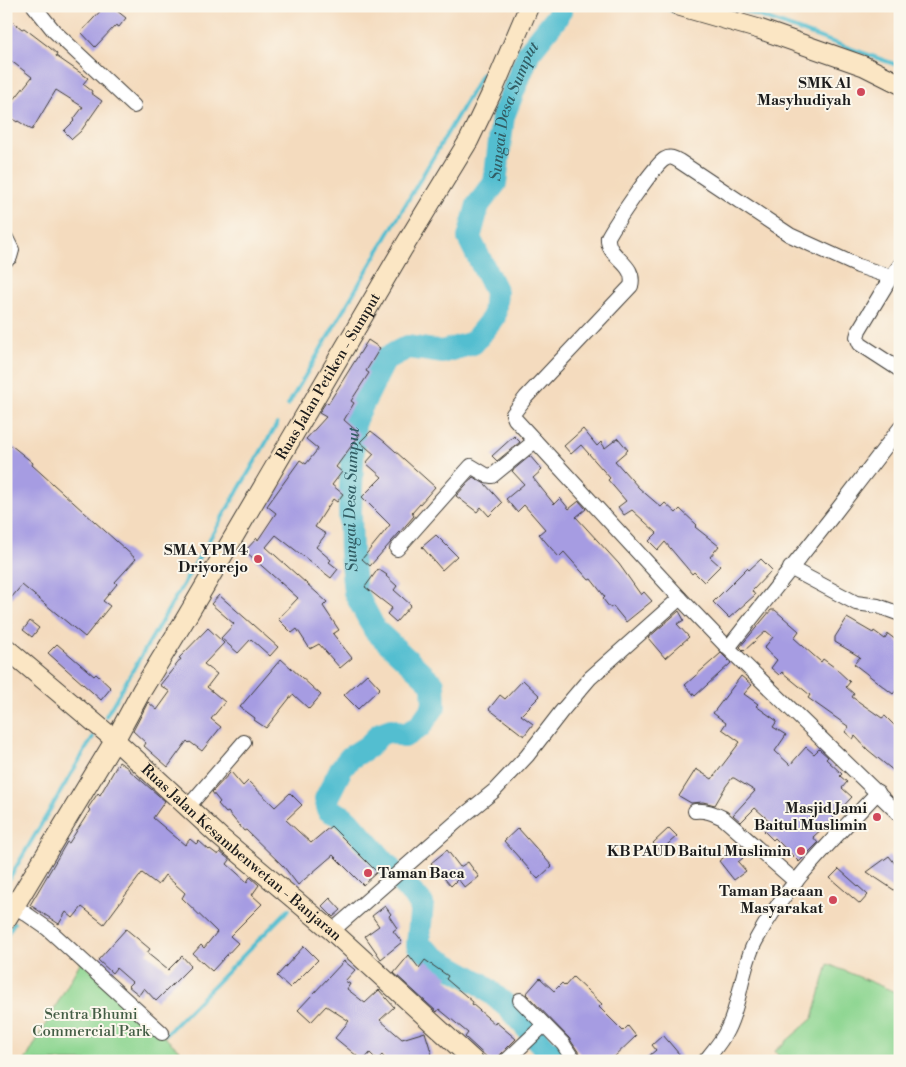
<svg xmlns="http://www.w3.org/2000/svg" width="906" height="1067" font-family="'Libre Bodoni',serif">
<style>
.green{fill:#8cd590;stroke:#547856}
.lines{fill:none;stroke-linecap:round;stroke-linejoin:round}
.stream{stroke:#53bed0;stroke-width:4}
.river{stroke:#53bed0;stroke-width:24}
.building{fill:#a69ce2}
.street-casing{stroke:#3c3934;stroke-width:16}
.secondary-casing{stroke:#3c3934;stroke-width:21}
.street{stroke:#fff;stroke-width:14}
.secondary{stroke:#fbe6c4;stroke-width:19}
.poi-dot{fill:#d1495b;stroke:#fbf7ec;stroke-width:2}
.labels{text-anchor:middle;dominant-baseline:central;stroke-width:4;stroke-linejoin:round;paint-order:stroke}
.poi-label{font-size:15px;font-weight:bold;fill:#1c1c1c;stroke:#fbf7ec;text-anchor:end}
.street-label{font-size:15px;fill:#1c1c1c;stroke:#fbf7ec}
.park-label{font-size:15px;fill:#435d45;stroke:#fbf7ec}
.water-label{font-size:16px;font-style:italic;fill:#325d64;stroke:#fbf7ec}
</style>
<rect width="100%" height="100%" fill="#fbf7ec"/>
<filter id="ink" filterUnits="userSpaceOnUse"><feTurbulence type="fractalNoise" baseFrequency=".02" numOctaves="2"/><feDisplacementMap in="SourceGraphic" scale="10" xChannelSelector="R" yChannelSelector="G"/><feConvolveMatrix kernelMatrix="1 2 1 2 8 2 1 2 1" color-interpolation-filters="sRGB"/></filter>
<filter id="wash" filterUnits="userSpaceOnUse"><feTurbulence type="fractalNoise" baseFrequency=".0096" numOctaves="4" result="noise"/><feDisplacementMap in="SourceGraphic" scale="20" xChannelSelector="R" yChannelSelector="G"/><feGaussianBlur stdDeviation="1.12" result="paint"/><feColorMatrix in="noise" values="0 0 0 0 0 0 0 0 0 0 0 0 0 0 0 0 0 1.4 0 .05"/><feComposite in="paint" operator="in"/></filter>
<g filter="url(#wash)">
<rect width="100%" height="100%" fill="#f4dbbe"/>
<g class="green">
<polygon points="81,961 191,1061 25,1061"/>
<polygon points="828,964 900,994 900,1061 782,1061 775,1051 813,1018"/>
</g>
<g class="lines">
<g class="stream">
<polyline points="658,6 675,11"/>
<polyline points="731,6 900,66"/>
<polyline points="516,65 524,63"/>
<polyline points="288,405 482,74 488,72"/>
<polyline points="106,716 277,424"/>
<polyline points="6,884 93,737"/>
<polyline points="6,936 14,923"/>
<polyline points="166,1034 289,909"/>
</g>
<path class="river" id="s1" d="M 562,1061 L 561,1057 L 546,1049 L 509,1008 L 481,984 L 437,959 L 418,945 L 422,904 L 405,886 L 353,826 L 343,817 L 329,810 L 326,799 L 341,769 L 350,758 L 369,746 L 380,734 L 391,730 L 404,736 L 420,726 L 434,706 L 433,684 L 375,630 L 355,592 L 351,554 L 350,510 L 354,421 L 385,359 L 408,347 L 442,352 L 473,343 L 494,317 L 496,292 L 469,238 L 478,205 L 495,183 L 503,116 L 529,52 L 557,17 L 562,6"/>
</g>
<g id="blocks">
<g class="building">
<polygon points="105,6 111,6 126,18 119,27 116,25 95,47 81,32"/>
<polygon points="6,16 22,29 24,28 49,47 57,54 56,56 88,78 83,84 92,91 91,93 102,101 81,131 72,139 64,131 74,121 73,120 83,107 56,90 32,130 18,121 17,122 6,114 13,101 32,77 6,57"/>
<polygon points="368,340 380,348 366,371 369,373 351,401 354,403 344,420 360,434 336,467 342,472 332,485 343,494 337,502 333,499 315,527 326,534 316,547 331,560 329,562 338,569 331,578 276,535 266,547 327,602 323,606 339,630 333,634 352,658 340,668 319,644 310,649 297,629 292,633 278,619 298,598 245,551 257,538 258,540 276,513 267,506 300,460 306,464 318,449 306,439 326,417 319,413 326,402 328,404"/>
<polygon points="583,429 597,446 601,442 605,448 618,438 628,450 615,461 639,488 661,507 665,503 676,513 680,509 697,525 695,527 719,546 710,557 720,566 704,582 694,572 692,574 665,542 658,550 649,541 657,533 632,510 624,515 618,507 626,501 608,480 610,478 581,445 571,454 564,446"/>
<polygon points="371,431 385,442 435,487 412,513 414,516 370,566 362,559 390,525 362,497 382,477 366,463 374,454 360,442"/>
<polygon points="514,436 520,442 497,461 492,456"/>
<polygon points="6,441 33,463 32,465 136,559 115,582 117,584 103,601 110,606 85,637 22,585 6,604"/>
<polygon points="530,456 542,470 533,478 554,504 560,498 569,509 579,501 586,509 576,517 619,564 641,595 644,592 652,601 626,622 613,606 610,608 603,599 605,597 591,579 589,580 564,552 559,557 550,547 539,534 545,529 524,505 517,512 506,499 524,484 512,471"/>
<polygon points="473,477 485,484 502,503 489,516 481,507 477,512 456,496"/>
<polygon points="436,535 457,556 442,570 422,547"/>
<polygon points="761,559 772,570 752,591 755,595 729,618 713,602 747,568 749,570"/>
<polygon points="378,569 387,575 386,576 397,586 394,590 411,605 396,622 387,614 392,608 365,587"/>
<polygon points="219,595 278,647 270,656 251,639 238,653 221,638 234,624 211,604"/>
<polygon points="771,610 775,610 799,631 794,638 821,662 823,659 834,667 850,682 846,687 854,694 852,697 882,718 885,716 900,731 900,776 868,750 855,736 853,739 845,732 849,727 808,698 810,695 782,672 779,675 771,668 777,660 764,648 773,637 766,631 744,651 740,647"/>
<polygon points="679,611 684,620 677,624 689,637 665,658 648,638"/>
<polygon points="847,618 873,633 874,631 885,639 888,634 900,643 900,686 893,694 854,664 860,657 835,642 835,637"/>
<polygon points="30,621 39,628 32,637 23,630"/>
<polygon points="208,628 224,643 204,664 217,674 207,687 225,702 211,719 221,727 202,751 190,742 189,743 187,741 168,767 144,746 146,743 133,731 148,702 157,710 170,692 160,685 181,659 179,658"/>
<polygon points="57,644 94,676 96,674 111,688 101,700 48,653"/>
<polygon points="721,653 731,663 695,696 685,685"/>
<polygon points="281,659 321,695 309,709 293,694 266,728 254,720 255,718 240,707"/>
<polygon points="367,674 380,688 358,709 344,695"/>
<polygon points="741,676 752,685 744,694 758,704 756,706 777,721 773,727 786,735 775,751 790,765 806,747 814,754 819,749 828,757 826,759 842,774 840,776 847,782 842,788 852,797 833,817 834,818 813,837 818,843 799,862 775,838 773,840 764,831 772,823 755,808 741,822 733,815 755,791 734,778 732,778 726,786 715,805 703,802 691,803 679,796 696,769 712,779 740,742 722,729 726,723 713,713"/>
<polygon points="523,680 540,696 521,715 533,724 524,736 489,709 500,695 505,699"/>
<polygon points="119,762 128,768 129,770 165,801 153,818 185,845 190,839 196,844 199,841 209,850 210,849 218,855 220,852 230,860 227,864 247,882 250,877 259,885 252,895 262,904 230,936 238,943 212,971 193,954 201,945 204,948 217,932 182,898 185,893 165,875 158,885 142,873 104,924 82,907 73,918 66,912 59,924 30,905 67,842 69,843 90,810 88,808 98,793 100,795"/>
<polygon points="231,772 243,786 248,781 275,807 290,793 302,805 286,820 311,843 331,826 377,872 363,885 333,855 298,885 284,867 246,830 244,831 228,812 226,813 218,804 220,802 212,792"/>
<polygon points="518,828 552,866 538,879 504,841"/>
<polygon points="669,828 677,836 660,851 653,843"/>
<polygon points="735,849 743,858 738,862 746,871 734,880 719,861"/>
<polygon points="447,850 460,867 468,862 479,877 465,888 458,879 451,886 431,863"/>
<polygon points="889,856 900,870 900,894 867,872"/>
<polygon points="839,869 868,895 860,904 830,878"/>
<polygon points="330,898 341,910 333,917 322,906"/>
<polygon points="385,906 391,914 389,916 397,928 393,931 402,942 381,959 365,936 379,926 372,916"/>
<polygon points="126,929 150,949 147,953 168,970 182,956 191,966 156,1001 144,988 139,995 128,986 132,982 116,968 112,973 98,960"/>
<polygon points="304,946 318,960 290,988 277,976"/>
<polygon points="409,955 419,968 425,960 448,976 446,979 473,1002 472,1004 495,1024 496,1022 516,1039 500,1055 497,1061 491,1061 465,1037 468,1033 439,1009 437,1012 394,973"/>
<polygon points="344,961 355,970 345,981 350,984 347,989 365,1003 379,990 394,1007 380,1020 402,1039 425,1032 432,1055 413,1061 387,1061 382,1055 377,1060 370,1053 363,1061 335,1038 349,1021 326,1006 311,1022 298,1010"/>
<polygon points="573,977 602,1004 599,1007 623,1031 628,1026 636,1036 610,1061 587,1061 579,1053 569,1038 526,994 540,978 554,991 562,983 565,986"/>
<polygon points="663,1035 685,1061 643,1061 656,1050 652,1045"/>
</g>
</g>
</g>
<g filter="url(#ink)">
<use href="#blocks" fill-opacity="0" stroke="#3c3934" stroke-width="1"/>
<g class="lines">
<g class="street-casing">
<g id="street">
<polyline points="34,6 54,31 134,106"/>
<polyline points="6,238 12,250 10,257 6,260"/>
<path d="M 900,265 L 891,277 L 858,266 L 790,235 L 679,161 C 674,158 670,156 665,159 C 655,164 615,224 608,237 C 606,258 637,263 631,286 L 526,397 L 513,414 L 515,419 L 680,598 L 728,648 L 900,815"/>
<polyline points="891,277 859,330 857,337 860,344 900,370"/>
<polyline points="397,549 471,466 486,475 492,476 535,441"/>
<polyline points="790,568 856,603 878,606 900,614"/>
<polyline points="728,648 831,518 900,428"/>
<polyline points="187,808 244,742"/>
<path d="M 695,811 C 706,810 713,813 723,818 L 796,882"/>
<polyline points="15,906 48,929 162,1033"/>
<polyline points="332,931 462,817 494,791 527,756 561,712 590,678 680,598"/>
<polyline points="520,1000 563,1044 574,1061"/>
<polyline points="506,1061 544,1025"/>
<path d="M 705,1061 C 713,1051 722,1041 727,1030 C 741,1003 741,969 755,942 C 785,885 834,839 878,792"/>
</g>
</g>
<g class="secondary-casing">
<g id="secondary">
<polyline points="679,6 759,29 864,66 900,84"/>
<path id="s2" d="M 6,648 L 115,740 L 220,837 L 332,931 L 474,1061"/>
<path id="s3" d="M 6,920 L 115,740 L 142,690 L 186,618 L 402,250 L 469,140 L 494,88 L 529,6"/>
</g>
</g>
<use href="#street" class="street"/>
<use href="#secondary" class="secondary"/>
</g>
</g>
<g class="poi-dot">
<circle cx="861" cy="92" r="5"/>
<circle cx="258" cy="559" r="5"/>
<circle cx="877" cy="817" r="5"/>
<circle cx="801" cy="851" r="5"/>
<circle cx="368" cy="873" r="5"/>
<circle cx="833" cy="900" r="5"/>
</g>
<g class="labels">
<g class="poi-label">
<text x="851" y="83">SMK Al<tspan x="851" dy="17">Masyhudiyah</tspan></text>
<text x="248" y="550">SMA YPM 4<tspan x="248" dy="17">Driyorejo</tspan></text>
<text x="867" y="808">Masjid Jami<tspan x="867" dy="17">Baitul Muslimin</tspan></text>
<text x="791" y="851">KB PAUD Baitul Muslimin</text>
<text x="378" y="873" text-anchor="start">Taman Baca</text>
<text x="823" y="891">Taman Bacaan<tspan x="823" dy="17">Masyarakat</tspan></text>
</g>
<g class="street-label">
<text stroke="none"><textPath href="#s3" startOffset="632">Ruas Jalan Petiken - Sumput</textPath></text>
<text stroke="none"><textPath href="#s2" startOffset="312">Ruas Jalan Kesambenwetan - Banjaran</textPath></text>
</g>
<g class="park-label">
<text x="91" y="1014">Sentra Bhumi<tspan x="91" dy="17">Commercial Park</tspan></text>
</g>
<g class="water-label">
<text stroke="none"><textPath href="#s1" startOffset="1262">Sungai Desa Sumput</textPath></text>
<text stroke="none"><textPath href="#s1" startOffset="766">Sungai Desa Sumput</textPath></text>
</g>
</g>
<rect width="906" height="1067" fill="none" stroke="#fbf7ec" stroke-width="25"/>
</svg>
